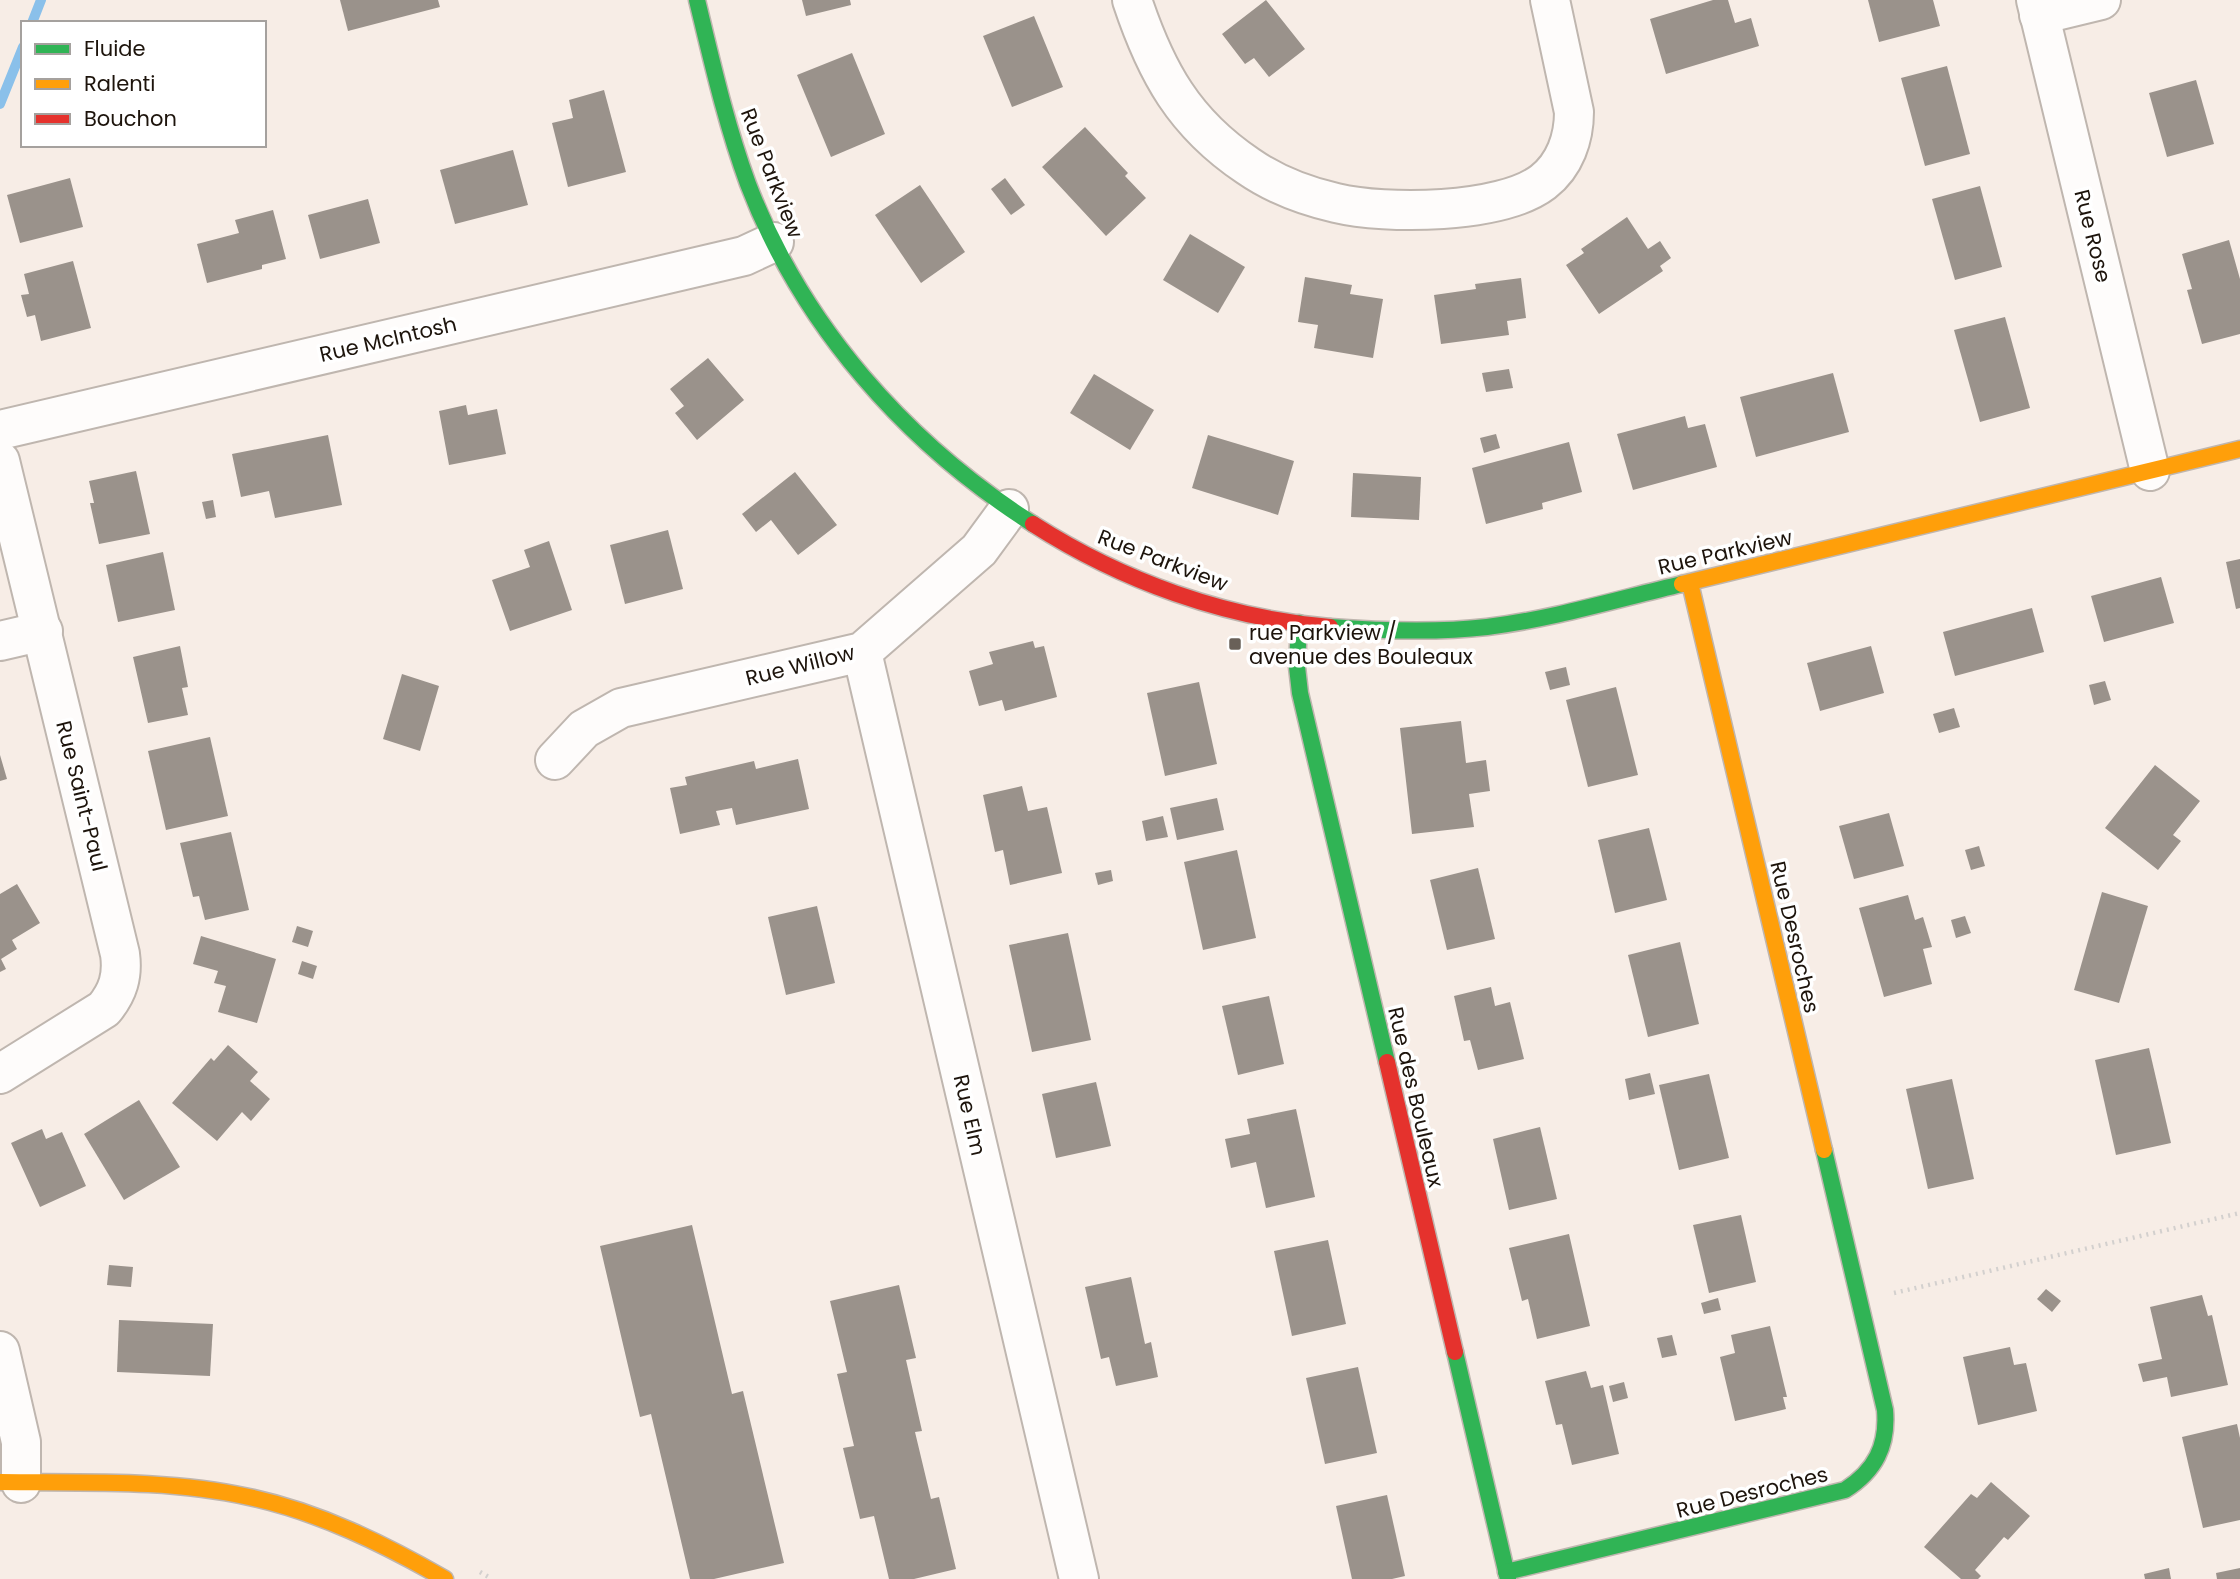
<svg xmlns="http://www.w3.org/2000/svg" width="2240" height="1579" font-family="Poppins,sans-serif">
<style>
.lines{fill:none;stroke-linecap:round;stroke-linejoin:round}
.stream{stroke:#8ac0ea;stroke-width:10}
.building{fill:#9a928b}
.street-casing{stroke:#bfb6af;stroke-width:42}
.fast-casing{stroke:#bfb6af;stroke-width:19}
.slow-casing{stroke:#bfb6af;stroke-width:19}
.jam-casing{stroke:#bfb6af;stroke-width:19}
.path{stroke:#d3d0ce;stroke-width:4.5;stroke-dasharray:2 5;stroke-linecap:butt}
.street{stroke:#fefcfb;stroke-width:38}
.fast{stroke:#30b455;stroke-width:16}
.slow{stroke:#ff9f0a;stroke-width:16}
.jam{stroke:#e5322d;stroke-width:16}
.poi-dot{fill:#696058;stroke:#fff;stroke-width:2.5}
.labels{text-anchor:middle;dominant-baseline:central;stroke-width:7;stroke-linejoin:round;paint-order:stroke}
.street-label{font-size:21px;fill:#1d140c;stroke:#fff}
.poi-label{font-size:21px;fill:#1d140c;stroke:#fff;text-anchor:start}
</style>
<rect width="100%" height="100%" fill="#f7ede6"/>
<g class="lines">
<g class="stream">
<polyline points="32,23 41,0"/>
<polyline points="0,104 23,47"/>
</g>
</g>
<g class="building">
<polygon points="340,0 438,0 440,7 348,31"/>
<polygon points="802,0 850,0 851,5 806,16"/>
<polygon points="1266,0 1305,49 1269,77 1254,58 1245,64 1222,34"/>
<polygon points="1713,0 1728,0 1735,23 1751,18 1759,46 1666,74 1650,19"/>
<polygon points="1868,0 1933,0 1940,26 1879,42"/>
<polygon points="1034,16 1063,87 1012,107 983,36"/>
<polygon points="852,53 885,134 831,157 797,75"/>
<polygon points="1947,66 1970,154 1925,166 1901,78"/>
<polygon points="2196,80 2214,144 2167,157 2149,93"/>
<polygon points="604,90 626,172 568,187 552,123 573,118 569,100"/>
<polygon points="1085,127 1128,173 1125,176 1146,198 1106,236 1042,167"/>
<polygon points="513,150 528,205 455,224 440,170"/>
<polygon points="70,178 83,227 20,243 7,195"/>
<polygon points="1005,178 1025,205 1011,215 991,189"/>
<polygon points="920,185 965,252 921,283 875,215"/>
<polygon points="1980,186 2002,267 1955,280 1932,199"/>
<polygon points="368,199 380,243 320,259 308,215"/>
<polygon points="273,210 286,259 262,265 262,269 207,283 197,244 239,233 235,220"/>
<polygon points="1627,217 1648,249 1660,241 1671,258 1660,266 1663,271 1599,314 1566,265 1584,253 1581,249"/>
<polygon points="1190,234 1245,267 1218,313 1163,280"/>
<polygon points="2229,240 2240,279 2240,334 2202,344 2187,290 2192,289 2182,254"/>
<polygon points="73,261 91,328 41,341 35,315 27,317 21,295 29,294 24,274"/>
<polygon points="1305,277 1352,285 1350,294 1383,299 1373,358 1314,348 1318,325 1298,322"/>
<polygon points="1521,278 1526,318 1507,321 1509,335 1441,344 1434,295 1476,289 1475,284"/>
<polygon points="2005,317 2030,408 1980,422 1954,330"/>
<polygon points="708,358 744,400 697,440 675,413 684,406 670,389"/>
<polygon points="1509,369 1513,388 1486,392 1482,373"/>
<polygon points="1833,373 1849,432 1756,457 1740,397"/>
<polygon points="1094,374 1154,410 1130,450 1070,413"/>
<polygon points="466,405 468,415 497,409 506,454 449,465 439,411"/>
<polygon points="1685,416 1688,428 1705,424 1717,467 1633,490 1617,434"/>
<polygon points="1496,434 1500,448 1484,453 1480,438"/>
<polygon points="328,435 342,505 275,518 269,491 241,497 232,454"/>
<polygon points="1208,435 1294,461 1278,515 1192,488"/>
<polygon points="1569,442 1582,492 1542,503 1543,509 1486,524 1472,468"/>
<polygon points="136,471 150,534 99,544 90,503 94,503 89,481"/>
<polygon points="795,472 837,525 798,555 771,520 756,532 742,514"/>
<polygon points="1353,473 1421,477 1419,520 1351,517"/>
<polygon points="213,500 216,517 206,519 202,502"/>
<polygon points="668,530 683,589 625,604 610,545"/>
<polygon points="549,541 572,610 510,631 492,580 530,567 524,550"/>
<polygon points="163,552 175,610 118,622 106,565"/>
<polygon points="2240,559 2240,608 2236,609 2226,562"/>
<polygon points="2161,577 2174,623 2104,642 2091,596"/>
<polygon points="2032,608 2044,652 1955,676 1943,632"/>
<polygon points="1033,641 1035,648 1044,646 1057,697 1005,711 1002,700 979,706 969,671 993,664 989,652"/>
<polygon points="180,646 188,687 182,688 188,715 148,723 133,657"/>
<polygon points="1871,646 1884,693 1820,711 1807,663"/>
<polygon points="1566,667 1570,685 1550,690 1545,672"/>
<polygon points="402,674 439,686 420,751 383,739"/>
<polygon points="2105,681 2111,700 2094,705 2089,685"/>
<polygon points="1199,682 1217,764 1165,776 1147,693"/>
<polygon points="1616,687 1638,775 1588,787 1566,700"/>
<polygon points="1954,708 1960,727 1939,733 1933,714"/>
<polygon points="1461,721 1466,763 1486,760 1490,791 1469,794 1474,827 1412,834 1400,728"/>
<polygon points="210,737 228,816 166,830 148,751"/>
<polygon points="0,755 7,779 0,781"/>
<polygon points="798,759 809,809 736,825 732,808 716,811 720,825 680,834 670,788 687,785 685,777 754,761 756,769"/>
<polygon points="2155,765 2200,801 2173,835 2181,841 2158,870 2105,828"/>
<polygon points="1022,786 1028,811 1047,807 1062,873 1010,885 1003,850 995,852 983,795"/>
<polygon points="1217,798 1224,830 1177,840 1170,808"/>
<polygon points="1889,813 1904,866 1854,879 1839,826"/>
<polygon points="1163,816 1168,837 1146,841 1142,821"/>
<polygon points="1649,828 1667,900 1615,913 1598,840"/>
<polygon points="231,832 249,910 205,920 199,896 193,897 180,843"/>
<polygon points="1979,846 1985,866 1971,870 1965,850"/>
<polygon points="1237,850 1256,938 1203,950 1184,862"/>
<polygon points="1478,868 1495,939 1447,950 1430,880"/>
<polygon points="1111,870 1113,881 1098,885 1095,873"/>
<polygon points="17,884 40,923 12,940 17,949 1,959 6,969 0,972 0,894"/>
<polygon points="2102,892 2148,906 2119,1003 2074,990"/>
<polygon points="1908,895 1915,920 1923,917 1932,947 1923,949 1932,984 1884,997 1859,908"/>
<polygon points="817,906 835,983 786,995 768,917"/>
<polygon points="1965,916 1971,933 1956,938 1951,920"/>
<polygon points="297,926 313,931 308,947 292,942"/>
<polygon points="1068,933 1091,1040 1032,1052 1009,945"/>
<polygon points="201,936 276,959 257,1023 218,1012 226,986 214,983 218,971 193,964"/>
<polygon points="1680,942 1699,1024 1648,1037 1628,955"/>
<polygon points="302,961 317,966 313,979 298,974"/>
<polygon points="1491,987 1495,1006 1510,1002 1524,1059 1478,1070 1470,1040 1464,1041 1454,996"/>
<polygon points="1269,996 1284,1064 1238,1075 1222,1006"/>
<polygon points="228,1045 258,1072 250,1081 270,1099 251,1121 242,1112 217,1141 172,1103 211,1058 214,1061"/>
<polygon points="2149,1048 2171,1143 2116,1155 2095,1060"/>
<polygon points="1650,1073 1655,1094 1629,1100 1625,1079"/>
<polygon points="1709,1074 1729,1158 1679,1170 1659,1085"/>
<polygon points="1952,1079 1974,1179 1928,1189 1906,1089"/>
<polygon points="1096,1082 1111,1146 1056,1158 1042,1094"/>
<polygon points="139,1100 180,1167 124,1200 84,1134"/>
<polygon points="1296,1109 1315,1197 1266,1208 1256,1162 1231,1168 1225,1139 1250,1134 1247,1119"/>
<polygon points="1540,1127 1557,1199 1509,1210 1493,1139"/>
<polygon points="42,1129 46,1139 62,1132 86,1186 40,1207 11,1143"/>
<polygon points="1741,1215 1756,1282 1709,1293 1693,1225"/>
<polygon points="692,1225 732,1394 743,1391 784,1563 714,1579 690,1579 651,1414 640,1417 600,1246"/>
<polygon points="1569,1234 1590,1326 1537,1339 1528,1299 1522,1301 1509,1248"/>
<polygon points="1328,1240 1346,1324 1292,1336 1274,1251"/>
<polygon points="109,1265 133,1267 131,1287 107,1285"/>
<polygon points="1131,1277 1145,1344 1151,1342 1158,1377 1116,1386 1109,1357 1101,1359 1085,1287"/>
<polygon points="899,1285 916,1358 906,1360 922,1431 915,1432 931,1499 939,1497 956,1569 914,1579 889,1579 874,1516 860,1519 843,1448 854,1446 837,1374 847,1372 830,1301"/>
<polygon points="2046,1289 2061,1301 2052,1312 2037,1299"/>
<polygon points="2202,1295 2208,1316 2212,1315 2228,1385 2171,1397 2167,1377 2143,1382 2138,1364 2162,1359 2150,1307"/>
<polygon points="1718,1298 1721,1310 1704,1314 1701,1303"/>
<polygon points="119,1320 213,1324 210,1376 117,1372"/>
<polygon points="1770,1326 1787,1397 1783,1397 1786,1409 1735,1421 1720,1357 1735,1353 1731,1335"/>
<polygon points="1672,1335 1677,1355 1662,1358 1657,1338"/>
<polygon points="2010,1347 2014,1365 2026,1363 2037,1411 1978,1425 1963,1357"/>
<polygon points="1358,1367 1377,1453 1325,1464 1306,1378"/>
<polygon points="1586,1371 1591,1388 1603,1385 1619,1454 1572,1465 1562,1424 1556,1425 1545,1381"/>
<polygon points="1624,1382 1628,1398 1613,1402 1609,1386"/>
<polygon points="2237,1424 2240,1438 2240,1520 2203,1528 2182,1437"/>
<polygon points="1991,1482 2030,1516 2008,1540 2004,1537 1975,1570 1981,1576 1978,1579 1961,1579 1924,1547 1971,1494 1977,1498"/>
<polygon points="1387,1495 1405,1576 1392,1579 1352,1579 1336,1506"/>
<polygon points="2169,1568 2171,1579 2145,1579 2144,1574"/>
<polygon points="2240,1568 2240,1579 2217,1579 2216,1573"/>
</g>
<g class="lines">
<g class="street-casing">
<g id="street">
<path d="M 1132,0 C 1156,72 1184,123 1248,166 C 1274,184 1305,196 1336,203 C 1386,215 1501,214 1543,182 C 1565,165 1574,138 1574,112 L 1550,0"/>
<polyline points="2036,0 2150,471"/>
<polyline points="2039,15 2101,0"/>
<polyline points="0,430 744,256 774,242"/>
<path d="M 0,461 L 120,954 C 123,976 118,992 104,1009 L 0,1074"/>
<polyline points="0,641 43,631"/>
<polyline points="862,652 1079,1579"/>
<polyline points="555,760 584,729 621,708 862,652 979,550 1009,509"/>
<polyline points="0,1351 21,1442 21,1483"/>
</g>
</g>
<g class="fast-casing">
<g id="fast">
<path d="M 697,0 C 712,62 726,124 748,184 C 802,326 906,443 1033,524"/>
<polyline points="1299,623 1297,667 1300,693 1387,1062"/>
<path d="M 1330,627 C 1382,631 1435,633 1487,627 C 1553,619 1618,599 1682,584"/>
<polyline points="1455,1352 1508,1579"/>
<path d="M 1506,1572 L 1845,1490 C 1875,1471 1888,1446 1885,1410 L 1824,1150"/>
</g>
</g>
<g class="slow-casing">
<g id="slow">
<polyline points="1690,583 1824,1150"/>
<polyline points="1682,584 2240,449"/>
<path d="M 0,1482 C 83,1483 168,1479 249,1497 C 319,1512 384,1544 445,1579"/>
</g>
</g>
<g class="jam-casing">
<g id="jam">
<path d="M 1033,524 C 1122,581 1225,618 1330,627"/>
<polyline points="1387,1062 1455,1352"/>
</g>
</g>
<g class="path">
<polyline points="1894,1293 2240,1213"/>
<polyline points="480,1572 492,1579"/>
</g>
<use href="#street" class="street"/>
<use href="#fast" class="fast"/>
<use href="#slow" class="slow"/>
<use href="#jam" class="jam"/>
</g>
<rect class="poi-dot" x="1228" y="637" width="14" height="14" rx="3.5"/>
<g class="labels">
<g class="street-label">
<text transform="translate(772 173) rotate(69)">Rue Parkview</text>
<text transform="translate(2093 236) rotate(76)">Rue Rose</text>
<text transform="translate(388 339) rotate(-13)">Rue McIntosh</text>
<text transform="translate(1725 552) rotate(-13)">Rue Parkview</text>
<text transform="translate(1163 560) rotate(21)">Rue Parkview</text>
<text transform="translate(800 665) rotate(-14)">Rue Willow</text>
<text transform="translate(82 796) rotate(76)">Rue Saint-Paul</text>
<text transform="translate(1795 937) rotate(77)">Rue Desroches</text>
<text transform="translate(1416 1097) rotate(77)">Rue des Bouleaux</text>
<text transform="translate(970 1115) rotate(77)">Rue Elm</text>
<text transform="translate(1752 1492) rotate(-14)">Rue Desroches</text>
</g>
<g class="poi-label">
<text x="1249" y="632">rue Parkview /<tspan x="1249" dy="24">avenue des Bouleaux</tspan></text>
</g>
</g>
<rect x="21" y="21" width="245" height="126" fill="#ffffff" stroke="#a5a19e" stroke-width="2"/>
<rect x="35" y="44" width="35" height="10" fill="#30b455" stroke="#a5a19e" stroke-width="2"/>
<text x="84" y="56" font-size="21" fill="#1d140c">Fluide</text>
<rect x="35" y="79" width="35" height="10" fill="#ff9f0a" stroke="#a5a19e" stroke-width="2"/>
<text x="84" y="91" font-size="21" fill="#1d140c">Ralenti</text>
<rect x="35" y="114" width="35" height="10" fill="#e5322d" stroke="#a5a19e" stroke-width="2"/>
<text x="84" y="126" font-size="21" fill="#1d140c">Bouchon</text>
</svg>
